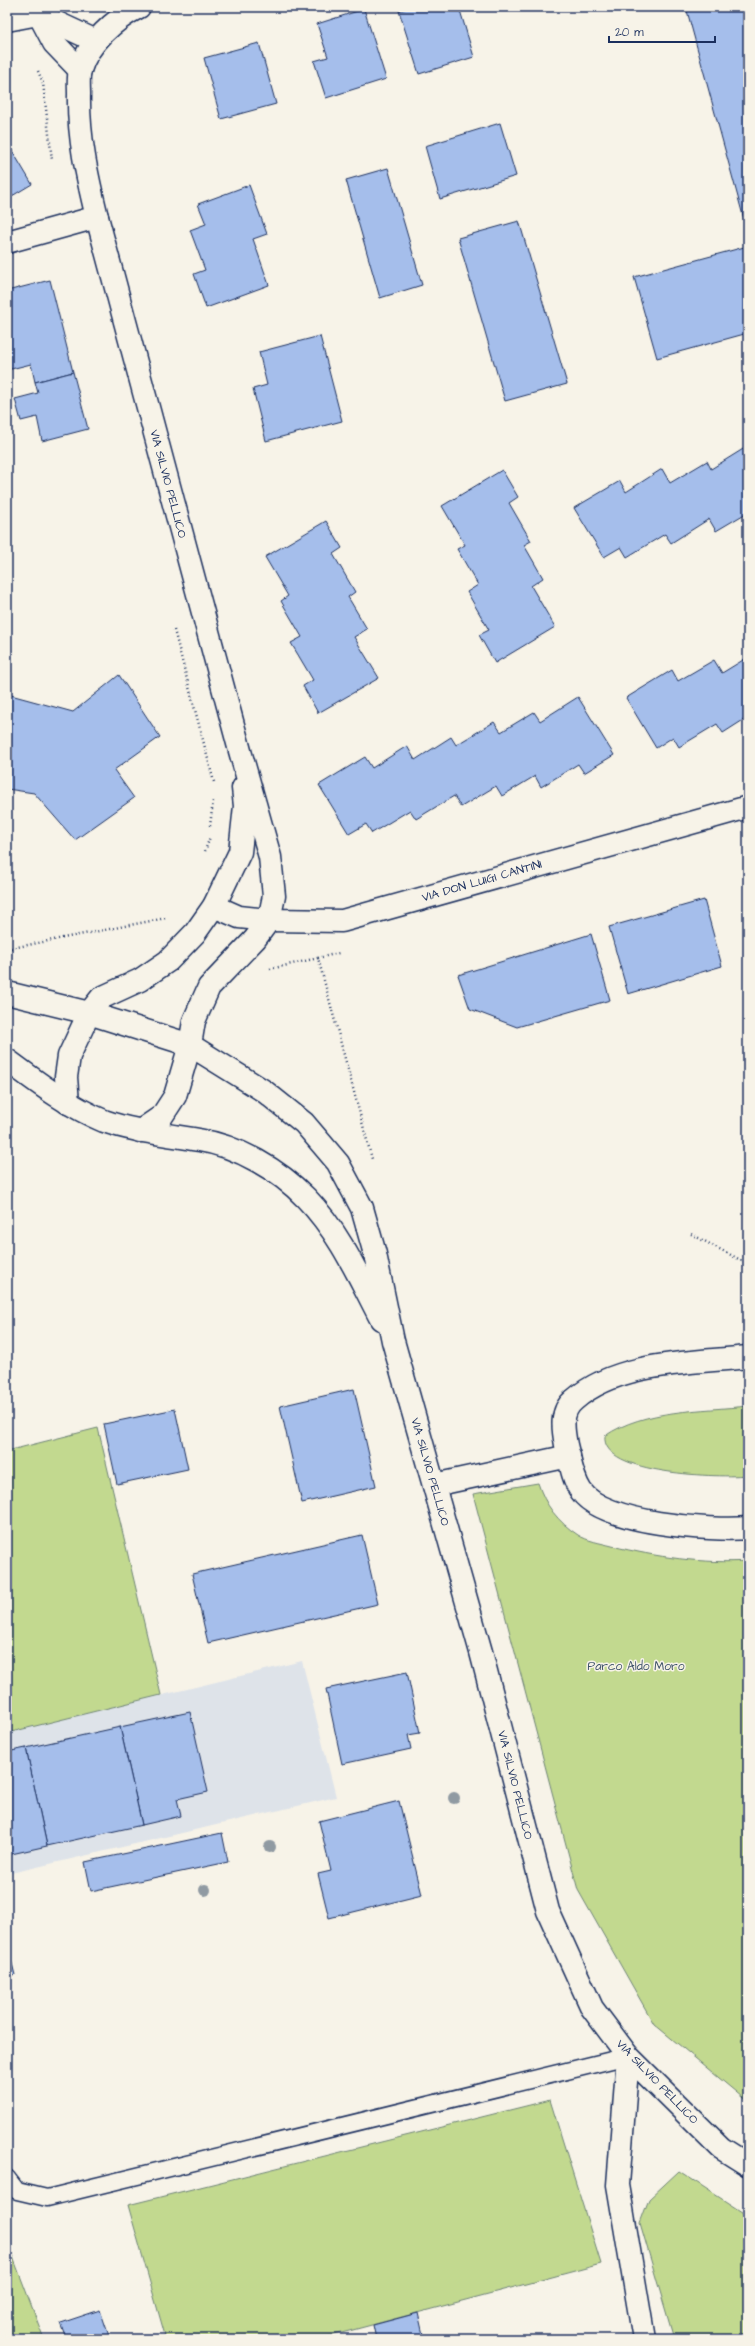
<svg xmlns="http://www.w3.org/2000/svg" width="755" height="2346" font-family="'Architects Daughter',sans-serif">
<style>
.built{fill:#dee3e9}
.green{fill:#c2d98f;stroke:#6e8476}
.building{fill:#a5beeb;stroke:#1b2f5e}
.lines{fill:none;stroke-linecap:round;stroke-linejoin:round}
.service-casing{stroke:#1b2f5e;stroke-width:19}
.minor-casing{stroke:#1b2f5e;stroke-width:25}
.tertiary-casing{stroke:#1b2f5e;stroke-width:25}
.path{stroke:#1b2f5e;stroke-width:2.5;stroke-dasharray:1 3;stroke-linecap:butt}
.service{stroke:#f7f3e8;stroke-width:16}
.minor{stroke:#f7f3e8;stroke-width:22}
.tertiary{stroke:#f7f3e8;stroke-width:22}
.tree{fill:#909aa2}
.labels{text-anchor:middle;dominant-baseline:central;stroke-width:3;stroke-linejoin:round;paint-order:stroke}
.street-label{font-size:12px;fill:#1b2f5e;stroke:#f7f3e8}
.park-label{font-size:12px;fill:#3c5168;stroke:#f7f3e8}
</style>
<rect width="100%" height="100%" fill="#f7f3e8"/>
<filter id="ink" filterUnits="userSpaceOnUse"><feTurbulence type="fractalNoise" baseFrequency=".025" numOctaves="2"/><feDisplacementMap in="SourceGraphic" scale="8" xChannelSelector="R" yChannelSelector="G"/><feConvolveMatrix kernelMatrix="1 2 1 2 8 2 1 2 1" color-interpolation-filters="sRGB"/></filter>
<g filter="url(#ink)">
<polygon class="built" points="302,1661 336,1797 7,1874 7,1733"/>
<g class="green">
<path d="M 748,1406 L 748,1475 C 722,1478 600,1475 605,1436 C 644,1409 702,1411 748,1406 Z"/>
<polygon points="98,1428 161,1695 7,1733 7,1451"/>
<path d="M 538,1483 C 545,1505 558,1522 578,1535 C 587,1541 601,1543 612,1546 C 656,1557 703,1564 748,1561 L 748,2102 L 654,2024 L 578,1890 L 473,1494 Z"/>
<polygon points="550,2100 601,2264 319,2339 166,2339 128,2205"/>
<polygon points="679,2171 748,2216 748,2339 674,2339 640,2223 649,2199"/>
<polygon points="7,2241 44,2339 7,2339"/>
</g>
<g class="building">
<polygon points="410,7 459,7 474,57 419,74 399,11"/>
<polygon points="686,7 748,7 748,234"/>
<polygon points="364,9 386,79 326,98 314,61 328,57 317,24"/>
<polygon points="259,43 276,104 221,119 204,58"/>
<polygon points="500,123 516,176 440,199 425,146"/>
<polygon points="7,142 32,184 7,199"/>
<polygon points="388,168 422,285 380,298 346,180"/>
<polygon points="249,185 267,234 253,239 269,285 206,308 194,274 205,270 190,230 206,224 198,204"/>
<polygon points="519,221 567,384 505,401 458,238"/>
<polygon points="748,246 748,333 657,358 634,277"/>
<polygon points="50,280 73,372 35,382 31,364 7,370 7,291"/>
<polygon points="320,336 342,421 266,441 253,389 267,385 259,352"/>
<polygon points="73,372 88,429 42,441 37,417 21,421 15,399 38,393 35,382"/>
<polygon points="748,446 748,512 716,531 709,519 671,543 665,534 627,557 621,547 604,557 574,508 620,481 626,492 662,469 670,483 707,461 711,469"/>
<polygon points="502,470 518,497 509,503 531,541 524,545 543,578 531,586 555,627 495,663 479,635 489,630 467,592 478,585 457,549 465,545 442,506"/>
<polygon points="326,521 342,548 333,554 355,592 348,597 367,629 354,637 379,678 318,713 303,686 313,680 291,643 302,637 281,601 288,596 265,557"/>
<polygon points="748,657 748,717 723,733 717,724 679,747 673,737 656,748 626,698 672,670 678,681 714,660 722,673"/>
<polygon points="119,675 160,737 114,770 134,798 75,840 34,793 7,789 7,694 73,712"/>
<polygon points="578,697 614,755 584,773 578,764 541,787 535,776 502,796 496,786 461,807 454,796 416,819 410,810 372,833 366,824 349,834 319,785 365,757 372,768 407,746 415,760 451,737 456,745 494,722 501,732 534,712 540,721"/>
<polygon points="704,900 722,966 628,994 609,927"/>
<polygon points="591,934 610,1000 517,1027 470,1009 458,975"/>
<polygon points="354,1389 376,1486 302,1503 280,1406"/>
<polygon points="175,1409 188,1469 117,1484 104,1424"/>
<polygon points="362,1535 378,1604 208,1643 192,1574"/>
<polygon points="407,1672 420,1733 408,1735 411,1749 342,1764 326,1689"/>
<polygon points="190,1712 208,1792 177,1799 181,1816 142,1825 120,1727"/>
<polygon points="120,1727 142,1825 47,1846 26,1748"/>
<polygon points="26,1748 47,1846 7,1855 7,1752"/>
<polygon points="399,1801 422,1895 329,1918 318,1874 331,1871 319,1821"/>
<polygon points="222,1833 228,1862 91,1891 85,1862"/>
<polygon points="7,1944 15,1975 7,1978"/>
<polygon points="100,2310 110,2339 67,2339 61,2323"/>
<polygon points="418,2313 424,2339 376,2339 373,2325"/>
</g>
<g class="lines">
<g class="service-casing">
<polyline id="service" points="7,2178 17,2191 47,2198 628,2056"/>
</g>
<g class="minor-casing">
<g id="minor">
<polyline points="35,7 54,43 80,70"/>
<path d="M 139,7 C 115,19 88,43 80,70 C 78,77 79,87 79,94 C 78,136 87,176 97,217 L 240,751 L 270,857 L 274,896 L 269,920 L 255,939 L 209,987 L 194,1021 L 190,1045"/>
<polyline points="38,14 96,41"/>
<polyline points="7,20 38,14"/>
<polyline points="7,242 97,217"/>
<polyline points="214,906 239,917 269,920 342,921 748,807"/>
<polyline points="89,1013 101,998 140,980 168,961 195,933 214,906 240,852 245,806 243,788"/>
<path d="M 748,1357 C 693,1363 618,1361 574,1400 C 560,1411 563,1429 566,1445 C 570,1460 572,1478 581,1491 C 603,1524 711,1531 748,1528"/>
<polyline points="434,1485 569,1456"/>
<polyline points="628,2056 618,2185 644,2339"/>
</g>
</g>
<g class="tertiary-casing">
<g id="tertiary">
<polyline points="7,993 89,1013"/>
<path d="M 7,1060 C 38,1083 68,1106 104,1121 C 135,1132 167,1134 199,1140 C 238,1146 279,1170 306,1198 C 340,1233 359,1277 381,1319"/>
<polyline points="68,1103 66,1077 69,1056 89,1013 190,1045 264,1091 304,1123 338,1163 362,1208 375,1254 393,1341 481,1652 548,1911 592,2008 628,2056 721,2148 748,2165"/>
<polyline points="140,1131 162,1116 175,1096 190,1045"/>
</g>
</g>
<g class="path">
<polyline points="38,71 43,83 52,160"/>
<polyline points="174,630 214,782"/>
<polyline points="210,826 213,801"/>
<polyline points="205,851 210,837"/>
<polyline points="7,949 166,918"/>
<polyline points="318,958 339,953"/>
<polyline points="270,969 318,958 372,1159"/>
<polyline points="691,1234 748,1264"/>
</g>
<use href="#service" class="service"/>
<use href="#minor" class="minor"/>
<use href="#tertiary" class="tertiary"/>
</g>
<g class="tree">
<circle cx="454" cy="1798" r="6"/>
<circle cx="270" cy="1847" r="6"/>
<circle cx="205" cy="1890" r="6"/>
</g>
</g>
<g class="labels">
<g class="street-label">
<text transform="translate(168 484) rotate(75)">VIA SILVIO PELLICO</text>
<text transform="translate(482 881) rotate(-16)">VIA DON LUIGI CANTINI</text>
<text transform="translate(430 1472) rotate(74)">VIA SILVIO PELLICO</text>
<text transform="translate(515 1785) rotate(76)">VIA SILVIO PELLICO</text>
<text transform="translate(657 2082) rotate(46)">VIA SILVIO PELLICO</text>
</g>
<g class="park-label">
<text x="636" y="1666">Parco Aldo Moro</text>
</g>
</g>
<rect width="755" height="2346" fill="none" stroke="#f7f3e8" stroke-width="24"/>
<rect x="12" y="12" width="731" height="2322" fill="none" stroke="#1b2f5e" stroke-width="1.5" filter="url(#ink)"/>
<path d="M609 36v6h106v-6" fill="none" stroke="#1b2f5e" stroke-width="2"/>
<text x="615" y="36" font-size="12" fill="#1b2f5e" stroke="#f7f3e8" stroke-width="3" paint-order="stroke">20 m</text>
</svg>
